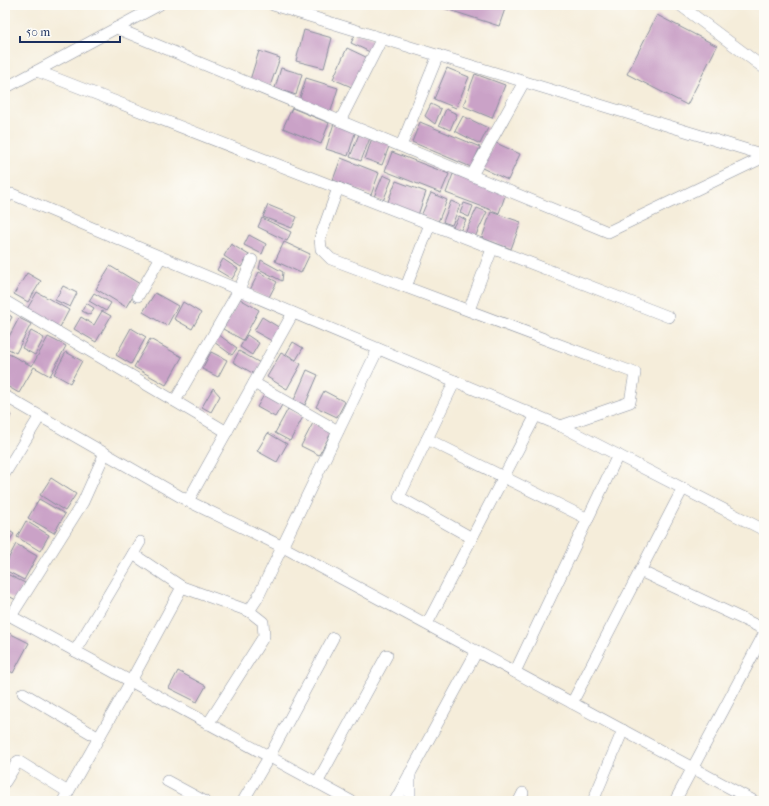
<svg xmlns="http://www.w3.org/2000/svg" width="769" height="806" font-family="'IM FELL French Canon',serif">
<style>
.building{fill:#caa2c7}
.lines{fill:none;stroke-linecap:round;stroke-linejoin:round}
.minor-casing{stroke:#888e9c;stroke-width:12}
.minor{stroke:#fff;stroke-width:11}
</style>
<rect width="100%" height="100%" fill="#fdfcf7"/>
<filter id="ink" filterUnits="userSpaceOnUse"><feTurbulence type="fractalNoise" baseFrequency=".025" numOctaves="2"/><feDisplacementMap in="SourceGraphic" scale="8" xChannelSelector="R" yChannelSelector="G"/><feConvolveMatrix kernelMatrix="1 2 1 2 8 2 1 2 1" color-interpolation-filters="sRGB"/></filter>
<filter id="wash" filterUnits="userSpaceOnUse"><feTurbulence type="fractalNoise" baseFrequency=".012" numOctaves="4" result="noise"/><feDisplacementMap in="SourceGraphic" scale="16" xChannelSelector="R" yChannelSelector="G"/><feGaussianBlur stdDeviation="0.9" result="paint"/><feColorMatrix in="noise" values="0 0 0 0 0 0 0 0 0 0 0 0 0 0 0 0 0 1.4 0 .05"/><feComposite in="paint" operator="in"/></filter>
<g filter="url(#wash)">
<rect width="100%" height="100%" fill="#f5edda"/>
<g id="blocks">
<g class="building">
<polygon points="434,5 504,5 506,6 499,26"/>
<polygon points="657,15 717,46 687,105 627,74"/>
<polygon points="304,30 332,38 324,68 296,61"/>
<polygon points="356,33 375,41 370,52 351,43"/>
<polygon points="347,48 368,58 354,88 333,79"/>
<polygon points="259,51 280,58 270,86 250,80"/>
<polygon points="281,68 302,74 296,95 275,88"/>
<polygon points="447,68 469,77 456,108 434,99"/>
<polygon points="475,74 505,85 492,118 463,106"/>
<polygon points="306,78 338,88 331,111 299,101"/>
<polygon points="431,104 441,109 435,124 425,116"/>
<polygon points="292,108 329,123 321,144 283,128"/>
<polygon points="446,109 457,114 450,130 439,125"/>
<polygon points="463,116 488,128 480,144 455,131"/>
<polygon points="420,122 480,147 471,167 412,142"/>
<polygon points="334,123 356,130 348,156 326,149"/>
<polygon points="359,134 370,138 361,161 350,157"/>
<polygon points="372,138 390,144 382,165 365,159"/>
<polygon points="494,142 520,154 508,180 482,168"/>
<polygon points="392,152 449,174 441,193 385,171"/>
<polygon points="341,158 379,173 371,195 333,180"/>
<polygon points="453,174 506,193 499,213 446,193"/>
<polygon points="383,175 392,179 383,201 374,197"/>
<polygon points="396,181 426,192 418,215 387,204"/>
<polygon points="431,193 447,200 438,222 421,216"/>
<polygon points="451,201 460,205 452,225 443,222"/>
<polygon points="464,203 473,206 469,217 460,213"/>
<polygon points="268,205 297,217 292,228 263,217"/>
<polygon points="477,208 487,212 475,237 465,233"/>
<polygon points="491,212 521,222 511,249 482,238"/>
<polygon points="459,216 466,220 459,233 452,229"/>
<polygon points="262,218 291,232 287,241 258,227"/>
<polygon points="249,235 266,244 262,254 244,245"/>
<polygon points="284,242 310,254 301,273 275,261"/>
<polygon points="231,244 249,255 241,267 224,256"/>
<polygon points="223,259 238,269 232,279 217,270"/>
<polygon points="261,260 283,272 282,281 259,269"/>
<polygon points="110,266 140,284 126,307 96,289"/>
<polygon points="259,272 277,282 268,299 250,290"/>
<polygon points="27,273 41,281 28,302 14,294"/>
<polygon points="63,286 77,293 70,307 55,300"/>
<polygon points="37,292 69,310 60,327 27,309"/>
<polygon points="94,293 111,303 106,311 89,301"/>
<polygon points="155,293 178,306 167,326 143,312"/>
<polygon points="240,299 259,310 243,340 223,329"/>
<polygon points="183,302 201,313 192,329 174,319"/>
<polygon points="86,303 94,308 90,315 82,311"/>
<polygon points="102,311 111,316 96,342 74,329 81,317 94,325"/>
<polygon points="5,312 12,317 5,330"/>
<polygon points="262,317 280,328 272,341 254,331"/>
<polygon points="19,318 31,324 16,353 5,347 5,344"/>
<polygon points="131,328 146,337 131,364 116,355"/>
<polygon points="31,331 44,338 35,355 22,348"/>
<polygon points="219,335 237,348 232,355 214,342"/>
<polygon points="247,335 259,343 252,355 240,347"/>
<polygon points="48,337 66,346 50,376 34,367 19,393 5,385 5,352 32,366"/>
<polygon points="150,339 182,357 166,385 134,367"/>
<polygon points="293,342 303,348 296,360 286,354"/>
<polygon points="239,351 262,364 256,375 233,362"/>
<polygon points="66,352 82,361 70,383 54,374"/>
<polygon points="211,352 227,360 218,377 202,369"/>
<polygon points="281,353 301,364 287,389 267,377"/>
<polygon points="307,370 318,375 305,405 294,400"/>
<polygon points="213,388 220,396 211,412 202,407"/>
<polygon points="324,391 345,402 337,417 316,407"/>
<polygon points="264,395 282,405 275,417 257,407"/>
<polygon points="288,409 303,417 290,441 275,433"/>
<polygon points="5,412 11,415 5,426"/>
<polygon points="313,423 331,433 319,455 301,446"/>
<polygon points="268,433 287,444 277,462 257,451"/>
<polygon points="51,478 76,494 65,511 40,495"/>
<polygon points="39,499 65,514 54,533 28,518"/>
<polygon points="26,521 49,535 40,551 17,537"/>
<polygon points="5,528 14,534 5,547"/>
<polygon points="16,544 37,556 24,580 5,570 5,565"/>
<polygon points="5,573 25,583 16,600 5,594"/>
<polygon points="5,631 29,643 13,673 5,668"/>
<polygon points="178,671 206,686 197,702 169,688"/>
</g>
</g>
</g>
<g filter="url(#ink)">
<use href="#blocks" fill-opacity="0" stroke="#888e9c" stroke-width="1"/>
<g class="lines">
<g class="minor-casing">
<g id="minor">
<polyline points="273,5 764,155"/>
<polyline points="680,5 764,68"/>
<polyline points="116,28 608,232 764,157"/>
<polyline points="37,71 669,317"/>
<polyline points="5,88 159,5"/>
<polyline points="340,121 382,38"/>
<polyline points="401,146 438,55"/>
<polyline points="472,175 524,82"/>
<polyline points="338,188 320,238 321,249 331,259 635,373 630,402 561,426"/>
<polyline points="5,198 12,194 561,426 764,530"/>
<polyline points="406,287 430,224"/>
<polyline points="138,296 161,257"/>
<polyline points="5,301 227,432"/>
<polyline points="469,310 492,249"/>
<polyline points="455,381 399,497 472,538"/>
<polyline points="254,383 338,431"/>
<polyline points="5,396 188,501 283,547 754,801"/>
<polyline points="175,401 239,290 252,260"/>
<polyline points="427,439 588,519"/>
<polyline points="5,473 40,416"/>
<polyline points="188,501 293,313"/>
<polyline points="133,554 182,587 249,611 263,622 264,636 208,724"/>
<polyline points="640,571 764,629"/>
<polyline points="249,611 257,599 378,349"/>
<polyline points="5,613 351,801"/>
<polyline points="11,616 83,502 105,453"/>
<polyline points="427,624 536,415"/>
<polyline points="75,651 140,542"/>
<polyline points="515,672 618,455"/>
<polyline points="23,693 99,738"/>
<polyline points="572,703 683,488"/>
<polyline points="410,773 410,801"/>
<polyline points="167,781 204,801"/>
<polyline points="5,782 18,761 68,792"/>
<polyline points="317,783 387,655"/>
<polyline points="63,801 131,681 182,587"/>
<polyline points="243,801 269,757 333,638"/>
<polyline points="395,801 477,651"/>
<polyline points="519,801 523,793"/>
<polyline points="593,801 623,730"/>
<polyline points="675,801 764,634"/>
</g>
</g>
<use href="#minor" class="minor"/>
</g>
</g>
<rect width="769" height="806" fill="none" stroke="#fdfcf7" stroke-width="20"/>
<path d="M20 36v6h100v-6" fill="none" stroke="#1b2f5e" stroke-width="2"/>
<text x="26" y="36" font-size="12" fill="#1b2f5e" stroke="#fdfcf7" stroke-width="3" paint-order="stroke">50 m</text>
</svg>
